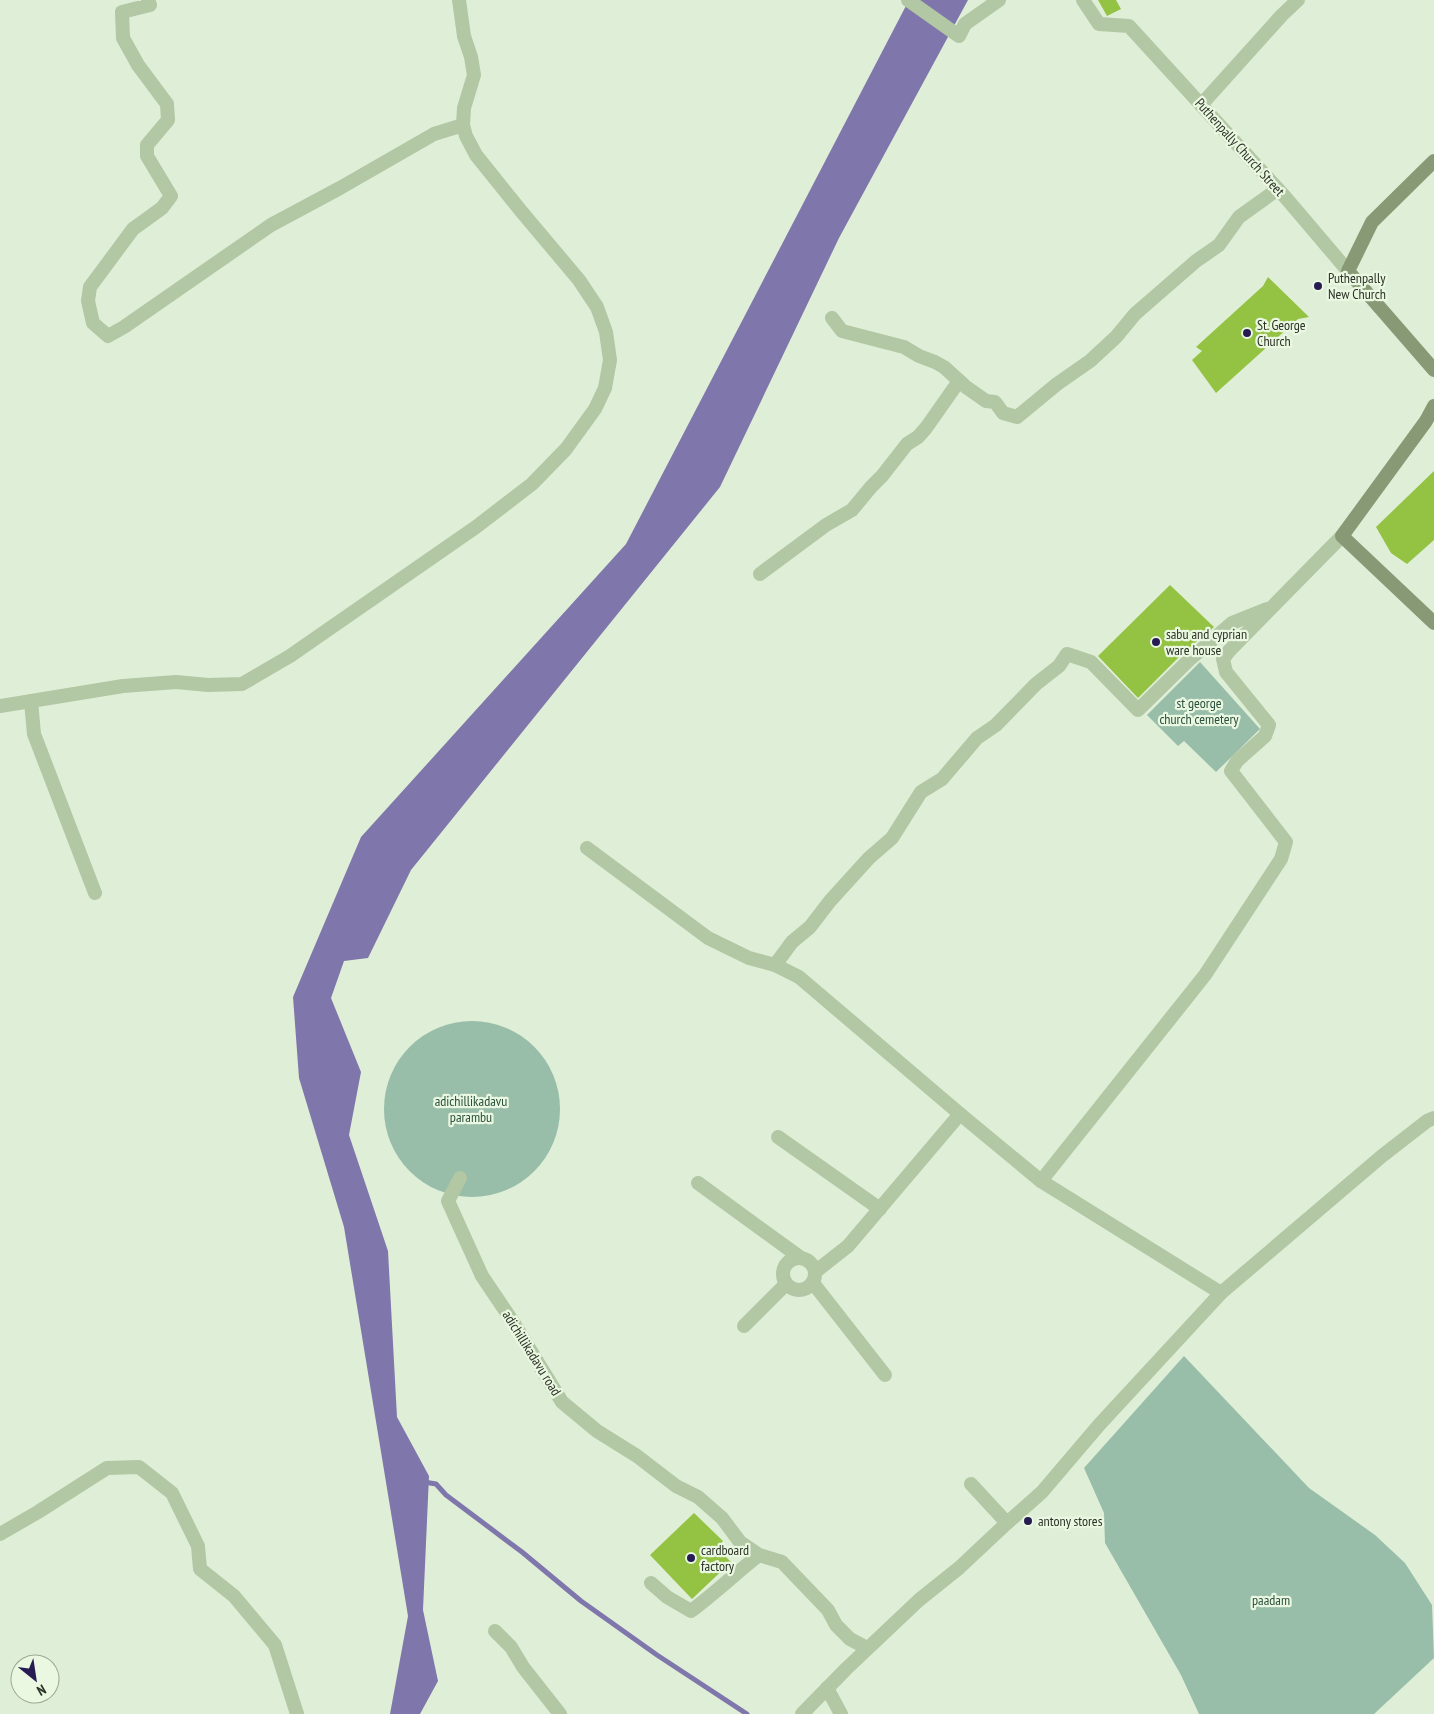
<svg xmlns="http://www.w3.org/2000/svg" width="1434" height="1714" font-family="'PT Sans Narrow',sans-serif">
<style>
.green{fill:#98bda9}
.water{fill:#7f77ab}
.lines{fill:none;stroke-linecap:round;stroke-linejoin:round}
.stream{stroke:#7f77ab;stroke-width:5}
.building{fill:#94c242}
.minor{stroke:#b2c7a3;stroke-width:14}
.secondary{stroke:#889a75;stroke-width:14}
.poi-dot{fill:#261c52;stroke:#eaf8e2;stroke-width:2}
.labels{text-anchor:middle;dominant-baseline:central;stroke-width:4.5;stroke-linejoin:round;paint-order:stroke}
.street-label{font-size:14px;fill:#2c3225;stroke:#eaf8e2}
.poi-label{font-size:14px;fill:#2c3225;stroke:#eaf8e2;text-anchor:start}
.park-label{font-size:14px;fill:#2a4f3c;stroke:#eaf8e2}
</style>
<rect width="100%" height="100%" fill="#dfefd7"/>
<g class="green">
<polygon points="1200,662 1260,729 1216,772 1184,741 1178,746 1147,715"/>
<circle cx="472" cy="1109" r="88"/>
<polygon points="1184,1356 1309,1488 1375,1535 1405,1563 1432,1605 1434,1658 1374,1714 1199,1714 1181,1675 1105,1543 1104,1513 1084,1468"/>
</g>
<polygon class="water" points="909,0 968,0 839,238 720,487 411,870 368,958 344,961 331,998 361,1072 349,1135 388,1251 397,1417 429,1476 423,1610 438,1681 420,1714 390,1714 408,1616 344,1227 299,1078 293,997 361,837 626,544"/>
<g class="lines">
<polyline class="stream" points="424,1482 436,1484 446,1495 522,1552 581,1601 657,1655 747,1714"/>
</g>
<g class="building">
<polygon points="1098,0 1116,0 1121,9 1107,16"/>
<polygon points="1268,277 1309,317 1298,319 1216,393 1192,360 1202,351 1196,347 1263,286"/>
<polygon points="1434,471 1434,540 1407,564 1391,553 1376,527"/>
<polygon points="1170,585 1214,627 1183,653 1138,698 1098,656"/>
<polygon points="694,1513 723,1541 717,1548 731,1562 692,1599 650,1555"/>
</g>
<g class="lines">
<g class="minor">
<polyline points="148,0 150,5 122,12 123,38 138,65 167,104 168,120 147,145 147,156 171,196 162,208 133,229 90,287 88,301 93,323 108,336 124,327 271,225 340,188 434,134 463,125"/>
<polyline points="908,0 959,36 965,24 999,0"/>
<polyline points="1083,0 1099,24 1129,26 1286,198 1348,271"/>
<polyline points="1201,105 1282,15 1298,0"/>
<polyline points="832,318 842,331 904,347 919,356 935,362 944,367 966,387 986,401 995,402 1003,413 1017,417 1057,384 1090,361 1116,337 1135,314 1196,261 1219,245 1239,217 1278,189"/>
<polyline points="760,574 826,525 852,510 871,487 882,476 907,444 918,437 926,428 959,381"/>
<polyline points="31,701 34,734 95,893"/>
<polyline points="0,706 123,686 176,682 208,685 242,684 290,656 476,527 532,484 566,449 595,409 605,388 610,360 606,332 597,307 579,280 521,211 476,155 466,136 463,125 464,108 474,75 471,57 464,36 459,0"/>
<polyline points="587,848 708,938 749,958 775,965 799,977 960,1114 1041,1181 1221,1293"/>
<polyline points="775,965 792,942 810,927 830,901 869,858 892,838 921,792 942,779 977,738 996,725 1036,684 1059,666 1067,654 1091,662 1138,710 1189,660 1232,623 1267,609"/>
<polyline points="778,1137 880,1209"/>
<polyline points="460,1178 448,1201 482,1276 513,1322 562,1402 597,1431 637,1456 676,1486 698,1497 722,1518 740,1542 759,1555 782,1562 828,1610 836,1625 850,1639 867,1648"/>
<polyline points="1041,1181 1205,975 1281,859 1286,842 1231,771 1237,761 1265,736 1269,725 1226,672 1223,659 1229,651 1342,536"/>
<polyline points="698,1183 801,1258"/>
<circle cx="799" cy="1274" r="16"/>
<polyline points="815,1272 848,1246 960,1114"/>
<polyline points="813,1283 885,1375"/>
<polyline points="744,1326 786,1284"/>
<polyline points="971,1484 1007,1523 1042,1492 1099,1425 1221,1293 1382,1156 1427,1121 1434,1118"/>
<polyline points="0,1534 38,1512 107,1468 139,1467 172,1493 198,1546 200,1569 234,1596 275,1645 297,1714"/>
<path d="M 651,1583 L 667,1597 L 691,1611 C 715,1593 736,1573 759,1555"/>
<polyline points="495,1631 511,1647 523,1667 560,1714"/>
<polyline points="827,1688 841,1714"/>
<polyline points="802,1714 846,1669 919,1600 959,1568 1007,1523"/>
</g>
<g class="secondary">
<polyline points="1434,161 1372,222 1348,271 1434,370"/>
<polyline points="1434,406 1426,421 1342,536 1434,623"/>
</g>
</g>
<g class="poi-dot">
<circle cx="1318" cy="286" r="5"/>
<circle cx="1247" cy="333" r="5"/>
<circle cx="1156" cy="642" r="5"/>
<circle cx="1028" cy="1521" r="5"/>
<circle cx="691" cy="1558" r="5"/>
</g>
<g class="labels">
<g class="street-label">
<text transform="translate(1240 147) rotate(48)">Puthenpally Church Street</text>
<text transform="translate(532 1353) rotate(58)">adichillikadavu road</text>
</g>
<g class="poi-label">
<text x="1328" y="278">Puthenpally<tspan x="1328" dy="16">New Church</tspan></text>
<text x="1257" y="325">St. George<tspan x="1257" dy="16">Church</tspan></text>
<text x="1166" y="634">sabu and cyprian<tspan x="1166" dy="16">ware house</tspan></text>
<text x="1038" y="1521">antony stores</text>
<text x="701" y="1550">cardboard<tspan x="701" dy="16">factory</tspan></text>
</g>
<g class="park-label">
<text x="1199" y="703">st george<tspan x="1199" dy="16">church cemetery</tspan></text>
<text x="471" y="1101">adichillikadavu<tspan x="471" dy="16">parambu</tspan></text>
<text x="1271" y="1600">paadam</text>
</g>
</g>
<g transform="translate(35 1679) rotate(150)"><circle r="24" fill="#eaf8e2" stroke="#9ea996"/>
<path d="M0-4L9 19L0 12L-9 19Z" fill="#261c52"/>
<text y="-8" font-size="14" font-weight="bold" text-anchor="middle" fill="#2c3225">N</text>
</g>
</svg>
